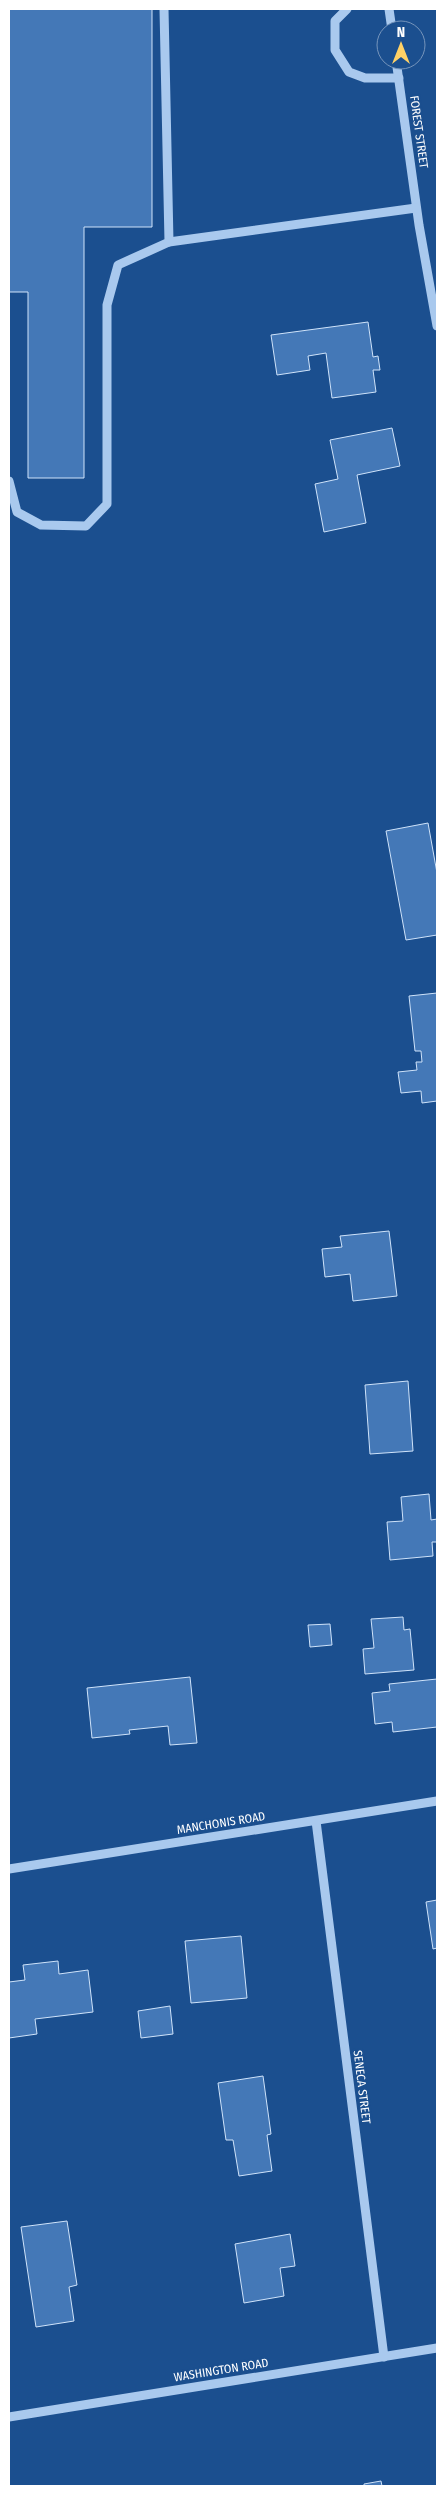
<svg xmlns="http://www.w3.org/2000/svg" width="446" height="2495" font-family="'Fira Sans Condensed',sans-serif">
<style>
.building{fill:#4478b7;stroke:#cfe3fa}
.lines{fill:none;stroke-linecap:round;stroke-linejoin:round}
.minor{stroke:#a9c9ee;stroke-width:9}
.labels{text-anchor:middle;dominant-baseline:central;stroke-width:4.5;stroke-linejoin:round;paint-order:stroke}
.street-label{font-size:12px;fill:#fff;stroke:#1b4f8f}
</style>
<rect width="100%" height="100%" fill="#1b4f8f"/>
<g class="building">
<polygon points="9,9 152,9 152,227 84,227 84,478 28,478 28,292 9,292"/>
<polygon points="368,322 373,357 378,356 380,370 373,370 376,392 332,398 326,353 308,356 310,370 277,375 271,335"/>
<polygon points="392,428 400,466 357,475 366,523 324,532 315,484 338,479 330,440"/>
<polygon points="428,823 437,873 437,935 406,940 386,831"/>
<polygon points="437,993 437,1101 422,1103 421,1091 401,1093 398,1072 417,1070 416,1062 422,1062 421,1051 415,1051 409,996"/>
<polygon points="389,1231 397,1296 353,1301 350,1274 325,1277 322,1249 342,1247 340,1236"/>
<polygon points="408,1381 413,1451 370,1454 365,1385"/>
<polygon points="429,1494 431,1520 437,1519 437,1542 432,1542 433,1556 390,1560 387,1522 403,1521 401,1497"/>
<polygon points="403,1617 404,1630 410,1629 414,1670 365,1674 363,1649 374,1648 371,1619"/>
<polygon points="330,1624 332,1645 310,1647 308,1625"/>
<polygon points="190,1677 197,1743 170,1745 168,1726 129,1730 130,1734 92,1738 87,1688"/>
<polygon points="437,1679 437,1727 393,1732 392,1722 375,1724 372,1693 390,1691 389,1684"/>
<polygon points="437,1900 437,1948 433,1949 426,1902"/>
<polygon points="241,1936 247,1998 191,2003 185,1941"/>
<polygon points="58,1961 59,1974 88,1970 93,2012 35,2019 37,2034 9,2038 9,1982 25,1980 23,1965"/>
<polygon points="170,2006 173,2034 141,2038 138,2011"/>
<polygon points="263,2076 271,2134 267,2135 272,2171 239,2176 233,2140 226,2140 218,2083"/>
<polygon points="67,2221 77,2285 69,2287 74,2321 36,2327 21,2227"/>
<polygon points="290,2234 295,2266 280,2268 284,2296 244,2303 235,2244"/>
<polygon points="381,2481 382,2486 364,2486 364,2484"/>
</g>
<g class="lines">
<g class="minor">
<polyline points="347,9 335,21 335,50 349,72 365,78 399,78"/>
<polyline points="389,9 392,30"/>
<polyline points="396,60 419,225 437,326"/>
<polyline points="169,242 416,208"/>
<polyline points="9,481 17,512 41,525 86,526 107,504 107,305 118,265 169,242 164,9"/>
<polyline points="316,1821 384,2357"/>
<polyline points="9,1869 437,1801"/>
<polyline points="9,2417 437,2348"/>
</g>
</g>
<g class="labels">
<g class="street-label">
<text transform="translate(419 132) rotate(82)">FOREST STREET</text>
<text transform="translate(221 1823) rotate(-9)">MANCHONIS ROAD</text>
<text transform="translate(362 2087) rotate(83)">SENECA STREET</text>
<text transform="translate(221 2370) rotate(-9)">WASHINGTON ROAD</text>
</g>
</g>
<rect width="446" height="2495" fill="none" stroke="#ffffff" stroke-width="20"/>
<g transform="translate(401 45)"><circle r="24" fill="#1b4f8f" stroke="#7695bc"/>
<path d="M0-4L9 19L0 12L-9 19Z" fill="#ffd166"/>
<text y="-8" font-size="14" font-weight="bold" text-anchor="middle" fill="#ffffff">N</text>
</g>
</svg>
